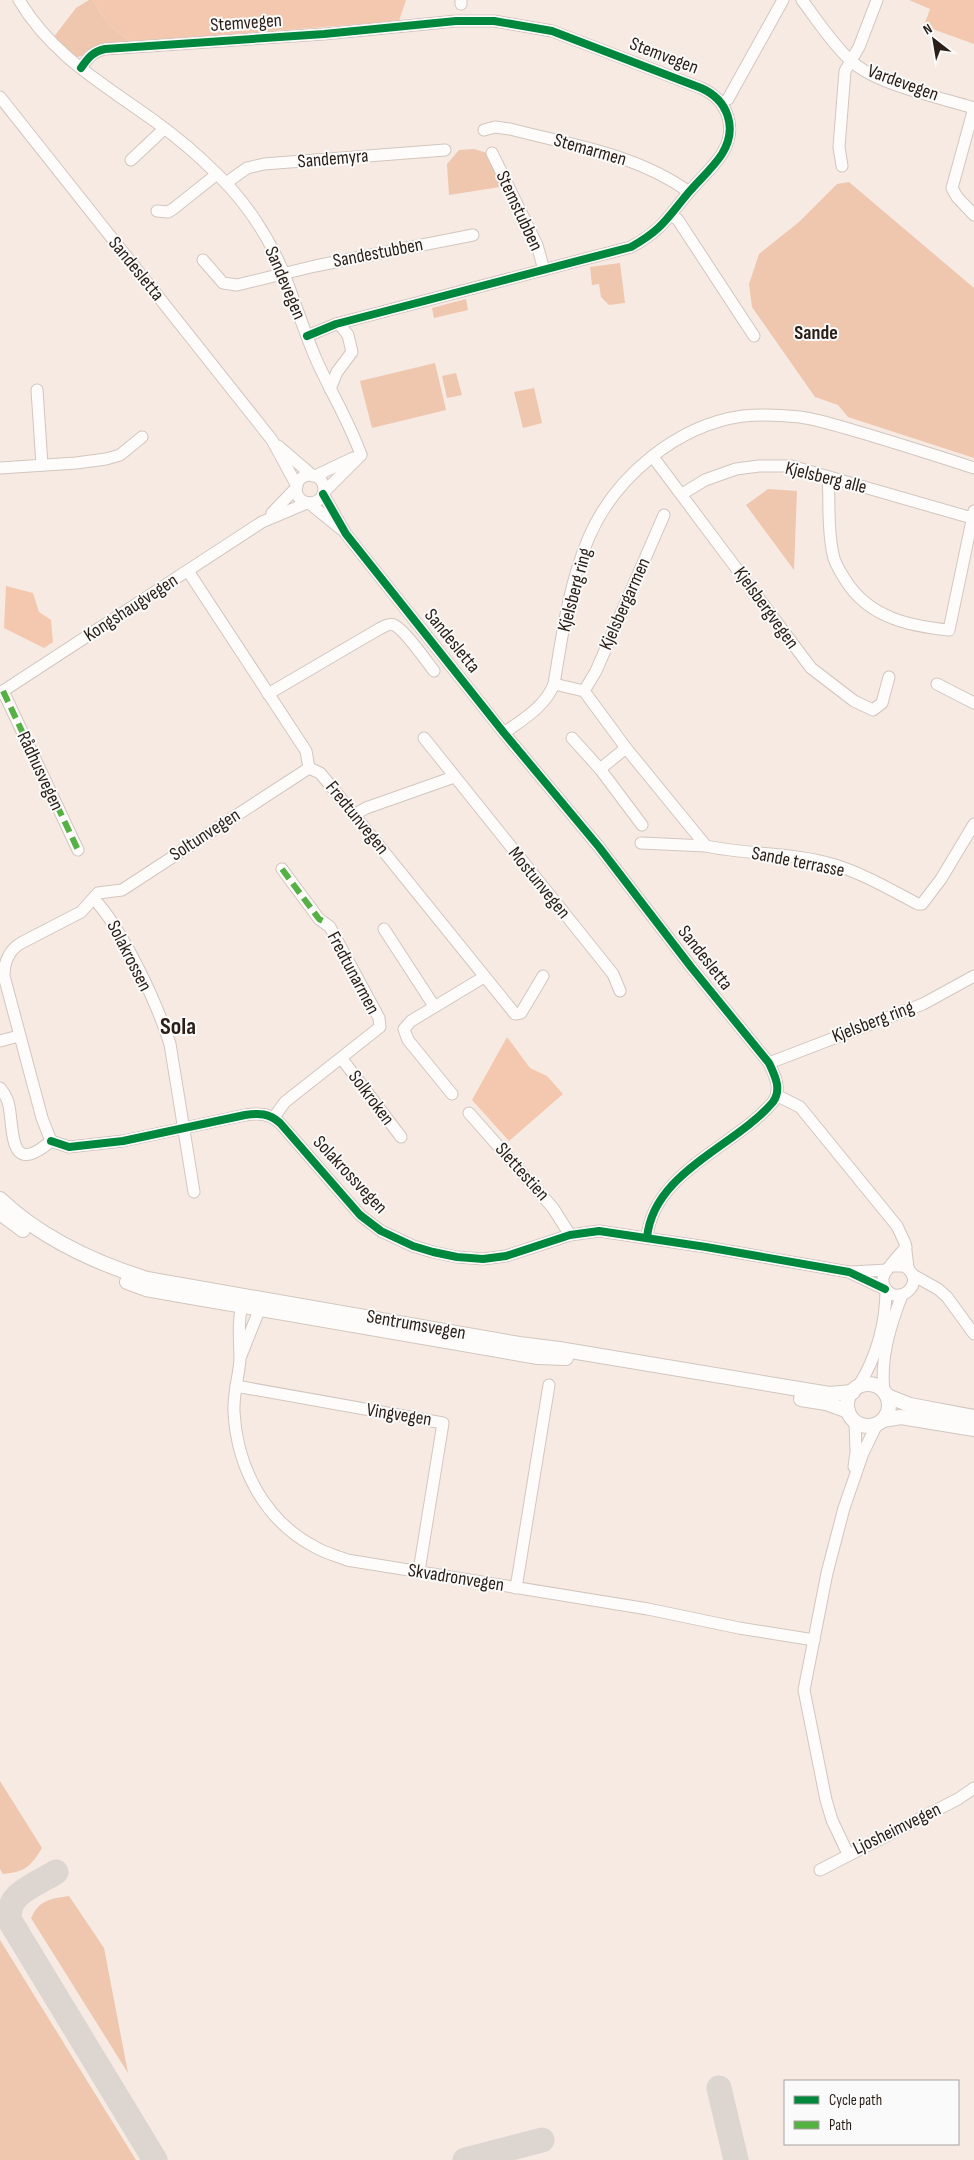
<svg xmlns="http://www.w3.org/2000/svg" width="974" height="2160" font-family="'Sofia Sans Condensed',sans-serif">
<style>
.green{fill:#efc6ae}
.forest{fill:#f4c8af}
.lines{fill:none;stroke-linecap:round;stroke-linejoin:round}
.taxiway{stroke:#dcd5d0;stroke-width:25}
.minor-casing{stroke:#d2c6bf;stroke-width:13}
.major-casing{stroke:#d2c6bf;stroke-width:16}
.minor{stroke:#fefcfb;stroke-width:11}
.major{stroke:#fefcfb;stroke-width:14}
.quiet{stroke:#56b145;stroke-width:6;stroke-dasharray:12 6;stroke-linecap:butt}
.cycleway-casing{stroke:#fafafa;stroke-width:11}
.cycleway{stroke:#00873e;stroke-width:8}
.labels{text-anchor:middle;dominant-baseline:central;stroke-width:4;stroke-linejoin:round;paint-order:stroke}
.street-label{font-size:19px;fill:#2b1e16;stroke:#fafafa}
.neighbourhood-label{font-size:20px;font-weight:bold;fill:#2b1e16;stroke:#fafafa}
.district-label{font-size:24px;font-weight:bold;fill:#2b1e16;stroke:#fafafa}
</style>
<rect width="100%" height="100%" fill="#f6eae3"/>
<g class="green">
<path d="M 89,0 L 93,0 C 102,18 115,32 132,42 L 95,46 L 85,55 L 77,57 L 72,55 L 53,38 L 76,8 Z"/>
<polygon points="474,149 490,154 503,182 500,187 449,195 447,164 459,150"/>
<polygon points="849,182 974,288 974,458 848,417 838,405 815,397 752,307 749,284 759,254 799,222 837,184"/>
<polygon points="620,263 625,303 609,305 601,297 599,284 592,285 590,267"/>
<polygon points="466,299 468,310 434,318 432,308"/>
<polygon points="435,363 446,410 372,428 360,381"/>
<polygon points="456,373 462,395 447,398 442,376"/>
<polygon points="534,388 542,423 523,428 514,392"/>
<polygon points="768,489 797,491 794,570 746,505"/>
<path d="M 0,1781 L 42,1848 C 31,1866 25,1872 3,1874 L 0,1869 Z"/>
<path d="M 69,1896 L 104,1948 L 128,2073 L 31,1918 C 40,1899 51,1899 69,1896 Z"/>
<polygon points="0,1940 136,2160 0,2160"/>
</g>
<g class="forest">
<path d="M 93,0 L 406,0 L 399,21 L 132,42 C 115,32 102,18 93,0 Z"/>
<polygon points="909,0 974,0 974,44 924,26 930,9"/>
<polygon points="6,586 33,593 39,612 51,620 53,642 44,648 4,628"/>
<polygon points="507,1037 530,1068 547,1076 563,1094 509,1141 472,1100"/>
</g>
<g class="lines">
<g class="taxiway">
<path d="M 56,1872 C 36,1885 4,1894 10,1921 L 155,2160"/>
<polyline points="719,2088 736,2160"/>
<polyline points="465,2160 542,2140"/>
</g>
<g class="minor-casing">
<g id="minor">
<path d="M 19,0 C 52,56 105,85 156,122 C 178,138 198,155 217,174 C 245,201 269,237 284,274 C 295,302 304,331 316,359 C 330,391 349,421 361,455"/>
<path d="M 802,0 C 817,20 831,42 850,60 C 876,85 939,97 974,108"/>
<polyline points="461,4 461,0"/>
<path d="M 81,68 C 88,58 92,52 105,49 L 324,34 L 456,21 L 494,21 L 552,31 L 701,88 C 728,100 738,128 722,154 C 713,168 700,179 689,192 C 667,218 663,229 631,247 L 336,324 L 307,336"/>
<polyline points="0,97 272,440 297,486"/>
<polyline points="728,99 783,0"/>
<polyline points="974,108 952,188 957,197 974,215"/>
<path d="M 484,130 L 495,127 L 510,129 C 571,145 637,154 689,192"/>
<polyline points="492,153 537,245 544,270"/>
<polyline points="131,160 164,129"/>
<polyline points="842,166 839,147 845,71 859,47 877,0"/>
<polyline points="226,183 247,168 264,164 445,150"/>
<polyline points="157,211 168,212 173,209 217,174"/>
<polyline points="672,215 678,220 754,336"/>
<polyline points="203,260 223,283 237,285 315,266 473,235"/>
<polyline points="330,389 337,372 352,352 348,335 339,324 336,324"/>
<polyline points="37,390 42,465"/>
<polyline points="278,446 313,476"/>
<polyline points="653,457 811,668 854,701 873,710 882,703 889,677"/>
<polyline points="0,468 76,463 106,459 120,455 142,437"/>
<circle cx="310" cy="489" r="14"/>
<polyline points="315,476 353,458"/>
<path d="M 828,477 C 830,502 827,528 833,554 C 834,563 841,573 846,581 C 869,617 908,626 949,630 L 974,511"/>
<polyline points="324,492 361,455"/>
<path d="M 323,494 L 346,534 L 504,733 L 599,847 L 691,967 L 769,1063 C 775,1076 782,1089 773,1102 C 735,1147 653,1172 647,1238"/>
<polyline points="682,494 705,480 736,469 759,466 791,466 972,518"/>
<polyline points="309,503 341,529"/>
<polyline points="272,513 296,488"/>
<polyline points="188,571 306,751 309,768"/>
<path d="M 554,684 L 584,691 L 626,748 L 706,846 C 748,855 793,852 835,865 C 864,874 891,890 918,904 L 922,904 L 941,879 L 974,824"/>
<polyline points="937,684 974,703"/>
<polyline points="3,691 78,850"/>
<polyline points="584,691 596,671 664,515"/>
<polyline points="0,693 262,522 307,503"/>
<path d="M 268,694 L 379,629 C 383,627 390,623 394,625 C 404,629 427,662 434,671"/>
<path d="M 504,733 C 523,719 545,707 554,684 C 562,636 569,583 589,537 C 615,477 677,425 743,416 C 762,414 781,415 800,417 C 822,420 844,428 866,434 C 902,445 938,456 974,468"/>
<polyline points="424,738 613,974 620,991"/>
<polyline points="572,738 600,769 642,825"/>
<polyline points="309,768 320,773 330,785 515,1014 521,1013 543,976"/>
<polyline points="600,769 626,748"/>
<polyline points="354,815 366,808 454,777"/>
<polyline points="641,843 706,846"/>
<path d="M 94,899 C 123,930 157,1003 170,1044 L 194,1192"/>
<polyline points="384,929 434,1006"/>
<polyline points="0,1041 19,1036"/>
<polyline points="342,1059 401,1137"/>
<polyline points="769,1063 923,1004 974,976"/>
<path d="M 0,1088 C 4,1093 8,1099 9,1106 C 14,1133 9,1177 51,1141"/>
<polyline points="452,1094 408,1040 404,1029 411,1021 484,977"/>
<polyline points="778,1096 800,1107 897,1226 905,1243 908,1268"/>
<polyline points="469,1113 553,1208 570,1235"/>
<polyline points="274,1117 285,1102 380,1027 379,1018 330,927 319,919 282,869"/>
<path d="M 51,1141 L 69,1147 L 123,1141 L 245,1115 C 259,1113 269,1113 280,1123 L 360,1215 L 381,1231 L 413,1246 L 433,1252 L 457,1257 L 483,1259 L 506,1256 L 570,1235 L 599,1231 L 706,1247 L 849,1272 L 885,1289"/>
<path d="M 51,1141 L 42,1118 L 4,976 C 4,963 9,950 21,943 L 81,912 L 98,893 L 122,890 L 309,768"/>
<path d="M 891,1266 L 904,1266 C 930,1282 896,1310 884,1286 C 883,1283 882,1279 884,1275 C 886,1269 901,1253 906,1247"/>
<polyline points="851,1272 887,1270"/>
<polyline points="913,1275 938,1289 947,1297 974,1334"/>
<path d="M 240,1358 L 260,1308 L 251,1297 C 249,1300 245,1302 243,1305 C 237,1315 240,1347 240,1359 C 239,1376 233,1394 234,1412 C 237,1468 265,1521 315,1547 C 325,1553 337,1556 347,1560 L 648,1609 L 739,1628 L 814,1640"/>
<polyline points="236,1386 443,1423 419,1571"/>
<path d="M 858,1387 C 876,1358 886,1324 886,1289"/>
<path d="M 884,1392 C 880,1358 890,1326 902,1295"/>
<polyline points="854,1467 856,1452 855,1421"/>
<polyline points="516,1588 549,1385"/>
<polyline points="848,1854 832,1820 826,1800 804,1690 827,1573 844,1508 863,1453 877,1424"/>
<polyline points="820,1870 958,1799 974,1788"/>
</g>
</g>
<g class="major-casing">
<g id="major">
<path d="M 0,1199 C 41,1238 93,1262 147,1279 L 519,1344 L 559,1349 L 829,1394 L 853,1392"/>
<polyline points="0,1213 23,1230"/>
<polyline points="127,1282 146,1289 197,1298 538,1357 566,1358"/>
<circle cx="868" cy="1405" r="21"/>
<polyline points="887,1396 910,1405 974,1417"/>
<polyline points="801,1399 826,1403 848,1411"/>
<polyline points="883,1420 901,1417 974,1429"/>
</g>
</g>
<use href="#minor" class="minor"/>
<use href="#major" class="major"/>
<g class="quiet">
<polyline points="3,691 78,850"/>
<polyline points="282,869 319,919 323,921"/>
</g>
<g class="cycleway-casing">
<g id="cycleway">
<path d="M 81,68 C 88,58 92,52 105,49 L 324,34 L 456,21 L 494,21 L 552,31 L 701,88 C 728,100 738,128 722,154 C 713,168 700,179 689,192 C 667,218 663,229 631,247 L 336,324 L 307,336"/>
<path d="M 323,494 L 346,534 L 504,733 L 599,847 L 691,967 L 769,1063 C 775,1076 782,1089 773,1102 C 735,1147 653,1172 647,1238"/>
<path d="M 51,1141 L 69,1147 L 123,1141 L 245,1115 C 259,1113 269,1113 280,1123 L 360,1215 L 381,1231 L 413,1246 L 433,1252 L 457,1257 L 483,1259 L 506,1256 L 570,1235 L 599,1231 L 706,1247 L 849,1272 L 885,1289"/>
</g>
</g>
<use href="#cycleway" class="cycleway"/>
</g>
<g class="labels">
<g class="street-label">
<text transform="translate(246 23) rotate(-4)">Stemvegen</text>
<text transform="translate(664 56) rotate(21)">Stemvegen</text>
<text transform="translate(903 83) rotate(20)">Vardevegen</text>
<text transform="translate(590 150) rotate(16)">Stemarmen</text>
<text transform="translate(333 159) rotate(-5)">Sandemyra</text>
<text transform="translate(519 211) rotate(65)">Stemstubben</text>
<text transform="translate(378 253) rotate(-11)">Sandestubben</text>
<text transform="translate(136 269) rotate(51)">Sandesletta</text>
<text transform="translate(285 283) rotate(67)">Sandevegen</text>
<text transform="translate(826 478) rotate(14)">Kjelsberg alle</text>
<text transform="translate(575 590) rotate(-75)">Kjelsberg ring</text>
<text transform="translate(625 604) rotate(-66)">Kjelsbergarmen</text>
<text transform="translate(131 608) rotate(-33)">Kongshaugvegen</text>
<text transform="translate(766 608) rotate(54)">Kjelsbergvegen</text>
<text transform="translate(452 641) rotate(51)">Sandesletta</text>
<text transform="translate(40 771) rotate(65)">Rådhusvegen</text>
<text transform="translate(357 818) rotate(51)">Fredtunvegen</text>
<text transform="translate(205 835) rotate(-33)">Soltunvegen</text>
<text transform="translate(798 862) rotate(11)">Sande terrasse</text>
<text transform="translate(539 883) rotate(51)">Mostunvegen</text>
<text transform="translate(129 956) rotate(63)">Solakrossen</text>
<text transform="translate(705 958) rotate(52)">Sandesletta</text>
<text transform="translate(353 973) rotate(62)">Fredtunarmen</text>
<text transform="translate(873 1022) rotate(-21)">Kjelsberg ring</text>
<text transform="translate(371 1098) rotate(53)">Solkroken</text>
<text transform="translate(522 1172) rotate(48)">Slettestien</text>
<text transform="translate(350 1175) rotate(47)">Solakrossvegen</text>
<text transform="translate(416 1325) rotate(10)">Sentrumsvegen</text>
<text transform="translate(399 1415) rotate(9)">Vingvegen</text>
<text transform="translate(456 1578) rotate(9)">Skvadronvegen</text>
<text transform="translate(897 1829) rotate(-26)">Ljosheimvegen</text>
</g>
<g class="neighbourhood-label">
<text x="816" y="333">Sande</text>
</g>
<g class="district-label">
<text x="178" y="1026">Sola</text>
</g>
</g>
<rect x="784" y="2080" width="175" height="65" fill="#fafafa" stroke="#a7a29f"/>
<rect x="794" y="2096" width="25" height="8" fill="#00873e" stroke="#a7a29f"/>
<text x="829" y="2105" font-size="15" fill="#2b1e16">Cycle path</text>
<rect x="794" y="2121" width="25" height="8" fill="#56b145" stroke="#a7a29f"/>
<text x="829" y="2130" font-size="15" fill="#2b1e16">Path</text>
<g transform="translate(934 40) rotate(329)" stroke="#fafafa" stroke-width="4" paint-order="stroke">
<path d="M0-4L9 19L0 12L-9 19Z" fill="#2b1e16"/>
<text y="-8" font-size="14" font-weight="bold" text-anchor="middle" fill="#2b1e16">N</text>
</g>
</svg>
